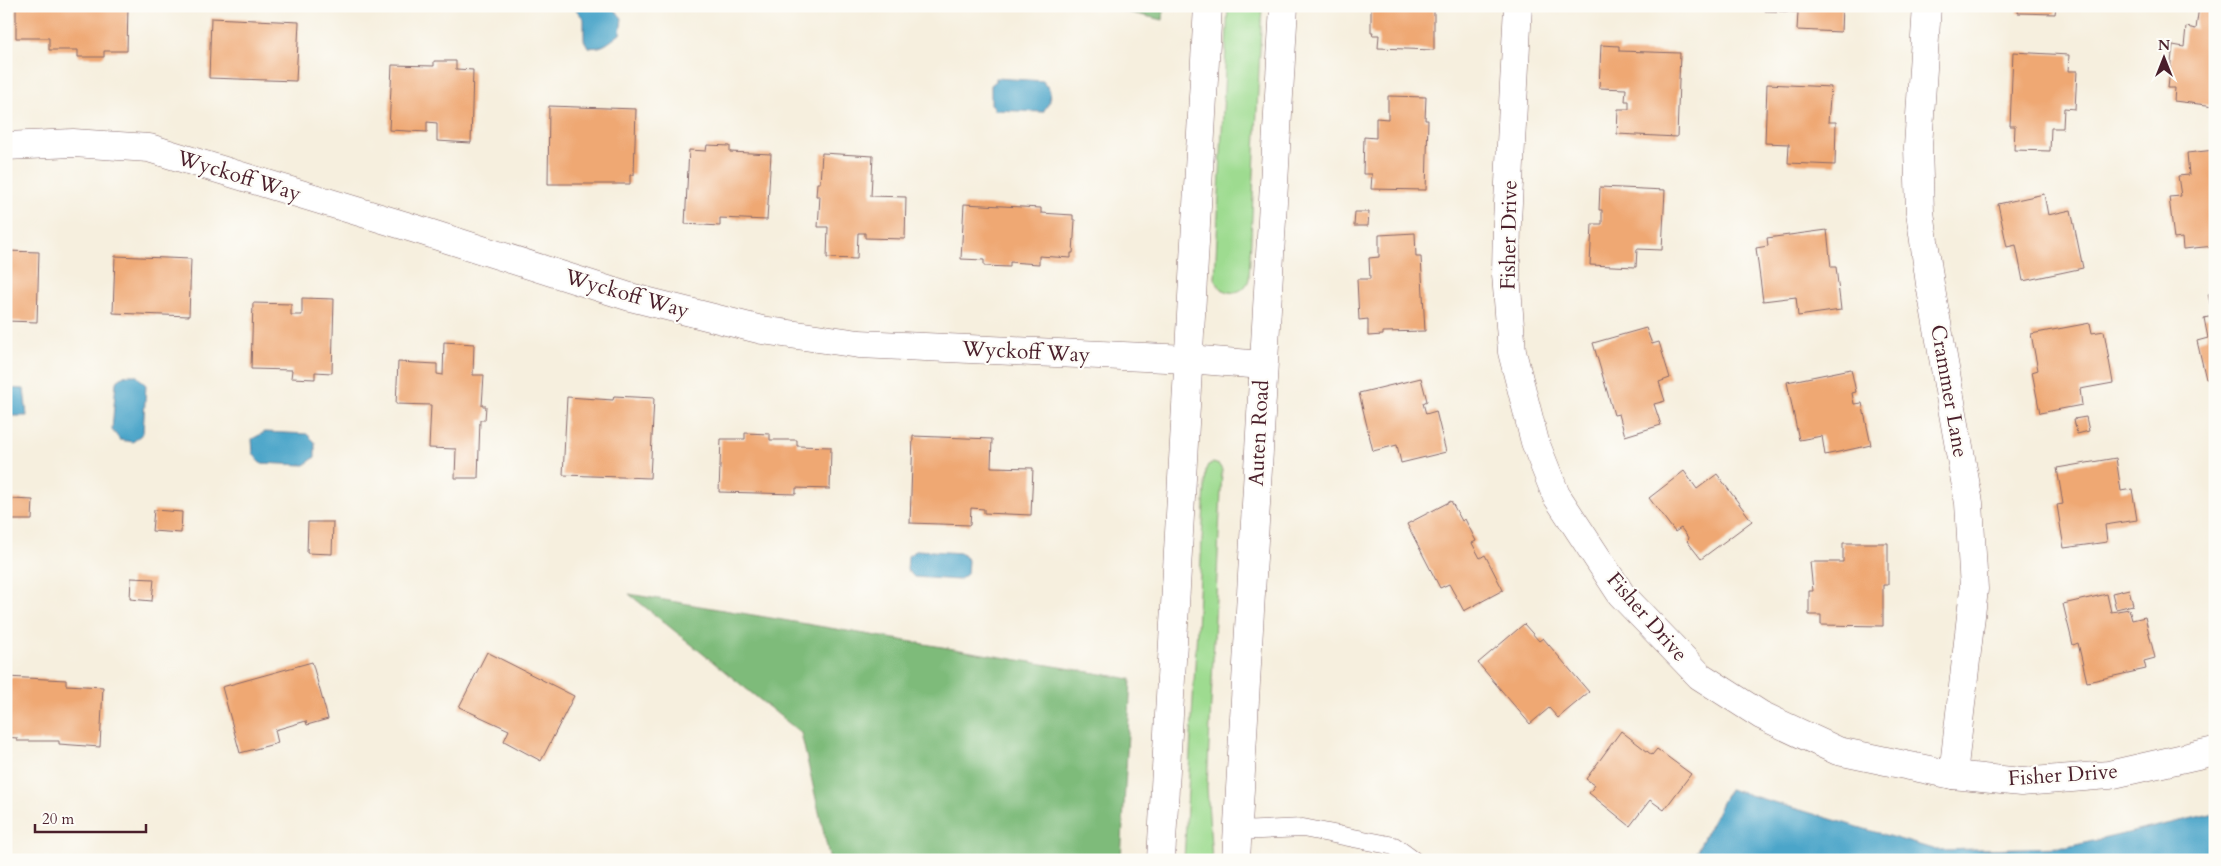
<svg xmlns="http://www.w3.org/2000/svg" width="2221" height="866" font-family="Cardo,serif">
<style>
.green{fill:#9edb90;stroke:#747d5e}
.forest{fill:#7ebb7a;stroke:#646d52}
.water{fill:#4ba5c9;stroke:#4a627a}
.building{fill:#efa873}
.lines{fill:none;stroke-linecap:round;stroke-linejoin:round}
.lane-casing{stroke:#86686a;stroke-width:19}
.street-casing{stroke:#86686a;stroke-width:29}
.secondary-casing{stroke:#86686a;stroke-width:29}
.lane{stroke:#fff;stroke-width:18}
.street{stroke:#fff;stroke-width:28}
.secondary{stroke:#fff;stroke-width:28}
.labels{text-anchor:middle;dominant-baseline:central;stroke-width:4.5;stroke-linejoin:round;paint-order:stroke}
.street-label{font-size:21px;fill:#4a1f2b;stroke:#fdfcf7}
</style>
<rect width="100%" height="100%" fill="#fdfcf7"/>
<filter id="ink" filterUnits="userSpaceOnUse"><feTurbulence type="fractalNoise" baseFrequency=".02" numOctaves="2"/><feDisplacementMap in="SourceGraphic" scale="10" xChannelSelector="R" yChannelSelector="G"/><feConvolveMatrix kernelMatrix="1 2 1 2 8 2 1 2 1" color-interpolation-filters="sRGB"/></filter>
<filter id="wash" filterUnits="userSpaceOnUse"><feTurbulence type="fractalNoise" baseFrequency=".0096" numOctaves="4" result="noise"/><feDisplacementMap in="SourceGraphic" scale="20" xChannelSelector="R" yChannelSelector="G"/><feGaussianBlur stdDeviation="1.12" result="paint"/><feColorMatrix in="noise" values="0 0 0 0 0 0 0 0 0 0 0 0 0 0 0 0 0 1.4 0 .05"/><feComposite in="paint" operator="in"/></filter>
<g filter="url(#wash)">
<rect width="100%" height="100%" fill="#f6efde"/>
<g class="green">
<path d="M 1228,6 L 1262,6 L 1249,279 C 1244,297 1219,297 1215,278 Z"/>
<polygon points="1213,463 1219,465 1222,470 1207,787 1212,860 1184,860 1206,469 1208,465"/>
</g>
<g class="forest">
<polygon points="1100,6 1164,6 1163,20"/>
<polygon points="629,594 1131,679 1121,860 830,860 801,733"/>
</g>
<g class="water">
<path d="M 573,6 L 611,6 L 622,18 L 620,34 C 609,42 602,50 588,47 L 584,40 L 584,19 Z"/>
<polygon points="996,78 1044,81 1044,84 1049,88 1050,101 1043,112 994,110 994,107 991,104 991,85 996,81"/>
<polygon points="125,375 136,375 146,385 143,433 133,442 120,440 112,430 116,382"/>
<polygon points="6,388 24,389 27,416 6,416"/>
<polygon points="265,432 307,434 315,442 315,457 305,465 260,463 253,453 252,439"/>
<polygon points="917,550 961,553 968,560 967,574 959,580 914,577 907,570 908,556"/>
<polygon points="1729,789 1936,850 2067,847 2215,813 2215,860 1692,860"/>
</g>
<g id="blocks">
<g class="building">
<polygon points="16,6 128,6 127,51 104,51 104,57 78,57 78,50 49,50 49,38 16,38"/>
<polygon points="1371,6 1434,6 1434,50 1378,48 1379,35 1372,35 1373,32 1371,32"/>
<polygon points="1765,6 1842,6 1841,32 1797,30 1798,12 1765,11"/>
<polygon points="2019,6 2056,6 2055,14 2018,13"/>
<polygon points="2199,6 2215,8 2215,106 2174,101 2175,88 2168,88 2173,45 2184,47 2186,27 2196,29"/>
<polygon points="211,18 299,22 296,81 209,78"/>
<polygon points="1601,45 1619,46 1619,51 1680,53 1677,137 1617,134 1618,109 1629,109 1629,101 1625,101 1626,89 1599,88"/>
<polygon points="2013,52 2069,55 2068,71 2077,71 2075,109 2064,108 2063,128 2051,128 2050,151 2014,150 2015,126 2010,126"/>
<polygon points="434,61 456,61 456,69 473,70 471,143 437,141 437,123 427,122 427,132 389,130 392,65 434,66"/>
<polygon points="1767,84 1831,87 1828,122 1836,122 1835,165 1788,163 1789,144 1765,143"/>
<polygon points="1388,96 1426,97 1425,120 1428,120 1426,190 1371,189 1372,174 1363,174 1364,137 1376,138 1376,118 1388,119"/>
<polygon points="549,106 636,109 634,175 630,175 630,184 548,184"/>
<polygon points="707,145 730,146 730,152 771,154 767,220 720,218 720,226 685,224 689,150 706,151"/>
<polygon points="2215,150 2215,246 2183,249 2182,238 2174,239 2169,197 2181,196 2178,176 2189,175 2187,153"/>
<polygon points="822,153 873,156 871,196 906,197 905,239 865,238 865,233 858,233 857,259 827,258 828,227 818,227 820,196 816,196 817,183 820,183"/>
<polygon points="1600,187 1665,190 1662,250 1637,249 1636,267 1590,265 1592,224 1602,224 1602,210 1599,210"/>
<polygon points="2044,194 2048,215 2071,210 2083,268 2023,281 2016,245 2007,247 1998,204"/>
<polygon points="964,204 1041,208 1041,213 1073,215 1073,220 1075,220 1073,253 1071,253 1071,258 1039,256 1039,264 1010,262 1010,267 984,266 984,260 961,259"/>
<polygon points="1355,212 1369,212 1368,226 1354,226"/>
<polygon points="1827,230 1831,267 1836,267 1841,310 1798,316 1796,297 1763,301 1756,248 1768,246 1767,238"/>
<polygon points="1415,233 1416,257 1421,257 1425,331 1383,332 1383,335 1368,336 1368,319 1359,320 1357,279 1370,279 1369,258 1379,257 1379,235"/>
<polygon points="6,251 39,252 37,322 6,321"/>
<polygon points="115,256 191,259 189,316 113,313"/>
<polygon points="2215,293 2215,382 2214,382 2213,378 2206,379 2197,341 2208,338 2204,318 2213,316 2208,294"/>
<polygon points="302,298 334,299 332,373 315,372 315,379 291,378 292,370 251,369 253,303 291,304 291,315 302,315"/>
<polygon points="2090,323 2092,333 2104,331 2113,383 2080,389 2082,405 2040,413 2032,372 2038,370 2031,334"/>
<polygon points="1646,328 1652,344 1659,342 1670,378 1659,382 1665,401 1654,404 1661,425 1625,436 1619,414 1614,415 1593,343"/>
<polygon points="444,342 474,344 473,375 484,375 482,406 486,406 485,420 480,420 478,478 455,478 456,449 429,448 431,405 396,404 398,362 437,364 437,374 443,375"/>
<polygon points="1851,369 1856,392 1852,393 1854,404 1862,403 1871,445 1825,455 1822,436 1799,440 1787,382"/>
<polygon points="1421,378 1427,401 1423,403 1426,414 1436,411 1446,452 1401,463 1397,445 1373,451 1359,393"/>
<polygon points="614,396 654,398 650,478 563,475 567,397 613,400"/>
<polygon points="2086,417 2089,431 2077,434 2074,419"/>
<polygon points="745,433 770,434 770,440 797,440 797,446 831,447 830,489 796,488 796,494 719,492 721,439 745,439"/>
<polygon points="913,436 992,439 991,467 1033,468 1031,515 984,513 984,509 971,508 970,525 910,523"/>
<polygon points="2116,458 2121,491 2132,489 2137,520 2105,525 2107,542 2064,548 2057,505 2063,504 2057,468"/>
<polygon points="1684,471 1697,489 1717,474 1752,521 1701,559 1687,541 1689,539 1681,528 1675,532 1649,498"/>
<polygon points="11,499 33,500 32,520 11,520"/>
<polygon points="1451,501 1462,521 1465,519 1476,541 1472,543 1480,558 1485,555 1503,590 1464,611 1449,584 1440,588 1407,524"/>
<polygon points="154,510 182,512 181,533 152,531"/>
<polygon points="308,522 333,522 332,554 307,553"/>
<polygon points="1843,543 1888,543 1888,585 1883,585 1883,626 1821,625 1821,615 1809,615 1809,591 1813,591 1810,562 1843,562"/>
<polygon points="131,578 154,579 152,601 130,599"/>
<polygon points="2129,589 2133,605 2116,609 2112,593"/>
<polygon points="2107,594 2111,612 2129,609 2132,620 2145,617 2155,658 2144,661 2146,669 2087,682 2078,643 2073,645 2063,604"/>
<polygon points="1524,624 1539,641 1543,638 1589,692 1558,718 1549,708 1530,724 1478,663"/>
<polygon points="487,652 574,696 541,761 504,741 509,730 459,707"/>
<polygon points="312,662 328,719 307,725 306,721 275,730 278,743 240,753 222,687"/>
<polygon points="6,677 66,680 66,685 103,687 100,747 59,744 59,741 17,741 17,738 6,737"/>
<polygon points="1621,731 1652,755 1657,749 1691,774 1664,810 1650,800 1630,826 1589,793 1595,785 1586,779"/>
</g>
</g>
</g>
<g filter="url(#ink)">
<use href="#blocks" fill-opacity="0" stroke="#86686a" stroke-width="1"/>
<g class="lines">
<g class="lane-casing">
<polyline id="lane" points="1238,831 1303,828 1394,846 1413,860"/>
</g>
<g class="street-casing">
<g id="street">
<polyline points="1518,6 1507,222 1506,274 1512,352 1535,442 1556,495 1621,594 1700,676 1761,715 1838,751 1953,775 2021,782 2109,775 2215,751"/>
<polyline points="1927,6 1918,147 1920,212 1930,284 1969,503 1974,589 1953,775"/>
<polyline points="6,146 73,143 149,148 416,229 630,297 762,330 859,344 1188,359 1263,365"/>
</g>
</g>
<g class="secondary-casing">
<g id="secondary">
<polyline points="1161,860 1208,6"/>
<polyline points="1236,860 1284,6"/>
</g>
</g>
<use href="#lane" class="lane"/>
<use href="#street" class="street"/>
<use href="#secondary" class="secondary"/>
</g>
</g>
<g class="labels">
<g class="street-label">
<text transform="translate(239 176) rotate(17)">Wyckoff Way</text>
<text transform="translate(1509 235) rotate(-89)">Fisher Drive</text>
<text transform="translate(627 294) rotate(16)">Wyckoff Way</text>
<text transform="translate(1026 352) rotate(3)">Wyckoff Way</text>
<text transform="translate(1949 391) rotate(80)">Crammer Lane</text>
<text transform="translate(1259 433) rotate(-87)">Auten Road</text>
<text transform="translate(1647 617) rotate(49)">Fisher Drive</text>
<text transform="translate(2063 775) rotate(-4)">Fisher Drive</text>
</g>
</g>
<rect width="2221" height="866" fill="none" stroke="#fdfcf7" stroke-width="25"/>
<g transform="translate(2164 58)" stroke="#fdfcf7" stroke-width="4" paint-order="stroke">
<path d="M0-4L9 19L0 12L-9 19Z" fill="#4a1f2b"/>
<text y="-8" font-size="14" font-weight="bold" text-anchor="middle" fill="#4a1f2b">N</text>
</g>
<path d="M35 824v8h111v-8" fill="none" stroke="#4a1f2b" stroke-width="2.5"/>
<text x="42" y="824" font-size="15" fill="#4a1f2b" stroke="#fdfcf7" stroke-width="4" paint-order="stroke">20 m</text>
</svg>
